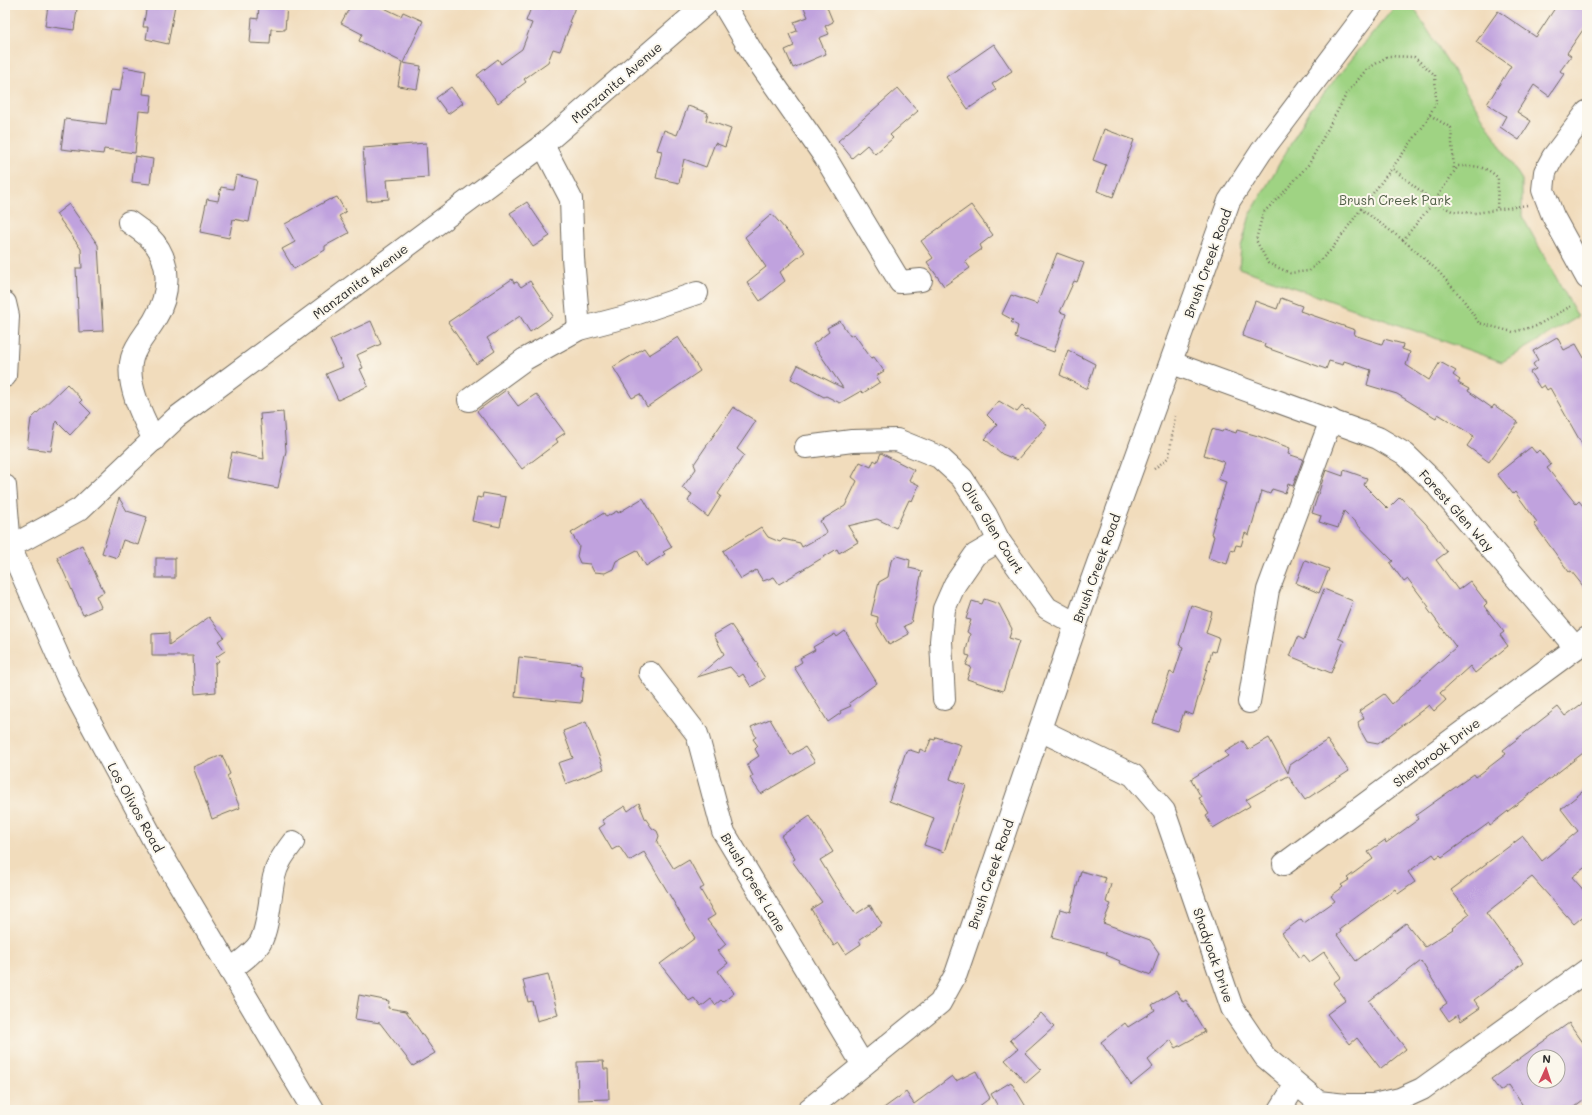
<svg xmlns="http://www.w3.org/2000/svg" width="1592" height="1115" font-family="Mali,sans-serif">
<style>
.green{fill:#9fd383;stroke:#657f57}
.building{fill:#c0a2de;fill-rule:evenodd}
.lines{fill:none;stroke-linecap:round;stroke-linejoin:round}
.minor-casing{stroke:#70695e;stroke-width:24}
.path{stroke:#70695e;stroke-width:2.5;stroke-dasharray:1 3;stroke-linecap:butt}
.minor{stroke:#fff;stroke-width:22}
.labels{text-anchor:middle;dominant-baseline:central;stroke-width:4;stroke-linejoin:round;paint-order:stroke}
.street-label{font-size:13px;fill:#2b2b2b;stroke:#fbf7ec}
.park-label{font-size:13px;fill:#4e5d45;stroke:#fbf7ec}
</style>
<rect width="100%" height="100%" fill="#fbf7ec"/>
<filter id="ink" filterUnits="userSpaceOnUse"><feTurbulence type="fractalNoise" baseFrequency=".025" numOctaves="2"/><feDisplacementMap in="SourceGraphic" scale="8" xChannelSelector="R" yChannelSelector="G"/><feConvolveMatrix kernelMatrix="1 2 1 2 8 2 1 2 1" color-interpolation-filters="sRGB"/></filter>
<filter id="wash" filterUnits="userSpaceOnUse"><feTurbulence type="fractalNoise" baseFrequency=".012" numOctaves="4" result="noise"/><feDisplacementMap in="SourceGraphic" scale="16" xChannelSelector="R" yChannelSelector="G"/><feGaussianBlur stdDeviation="0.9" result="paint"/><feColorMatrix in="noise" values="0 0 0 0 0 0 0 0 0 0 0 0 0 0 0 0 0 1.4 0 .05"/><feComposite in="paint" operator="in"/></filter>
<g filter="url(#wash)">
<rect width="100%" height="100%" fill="#f1dcbc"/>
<polygon class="green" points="1396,5 1412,5 1522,180 1522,216 1578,317 1502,362 1239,268 1241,247 1250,215 1310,110"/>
<g id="blocks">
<g class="building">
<polygon points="147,5 175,5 168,44 146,39 148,27 143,27"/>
<polygon points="259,5 287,5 285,30 271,29 270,44 250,43 252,18 258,19"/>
<polygon points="351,5 378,5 401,16 403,12 423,21 403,63 421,66 417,89 398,86 402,62 359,41 362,34 341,23"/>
<polygon points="532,5 539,5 550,9 551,5 576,5 569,22 571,23 560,51 553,49 548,62 524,79 526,82 498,103 477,75 498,59 501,64 522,49 532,23 526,21"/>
<polygon points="803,5 826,5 833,22 825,26 829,34 819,38 826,54 793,68 785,50 794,46 789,34 797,31 794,22 808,17"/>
<polygon points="1557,5 1587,5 1587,24 1567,53 1571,56 1560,71 1564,74 1549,96 1534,85 1517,112 1531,121 1519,140 1500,127 1506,116 1487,104 1511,66 1476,42 1498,11 1536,37"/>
<polygon points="48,6 77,9 74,30 45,26"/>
<polygon points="994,44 1012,71 992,84 996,90 968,109 946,77"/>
<polygon points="124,67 146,71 143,94 152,95 150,112 139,111 135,153 104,149 103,154 61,149 65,119 106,124 111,90 120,91"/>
<polygon points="451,87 463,103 448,114 436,98"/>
<polygon points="898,88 918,111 890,135 893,138 875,154 867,145 852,158 838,141"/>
<polygon points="688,106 708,113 706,120 731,129 725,147 715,143 706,167 684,159 679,183 656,178 662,151 657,150 664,130 677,135"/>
<polygon points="1104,129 1134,140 1113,197 1097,191 1106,165 1093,160"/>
<polygon points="426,143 428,177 387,180 389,199 367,201 363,148"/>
<polygon points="135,156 153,159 150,184 132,182"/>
<polygon points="236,175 257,180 249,222 233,219 229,238 200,232 207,199 218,201 221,187 233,189"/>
<polygon points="337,197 346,212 339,216 349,233 325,246 325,250 294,269 282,249 295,242 285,224 330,199 330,200"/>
<polygon points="527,202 550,236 533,247 510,213"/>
<polygon points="69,204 98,245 103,331 79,332 76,268 82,268 81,249 56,214"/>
<polygon points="971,205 993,235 980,245 982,249 965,261 970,268 944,286 927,262 933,258 921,241"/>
<polygon points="772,214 805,252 780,272 785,281 760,301 747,282 766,267 745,237"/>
<polygon points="1057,253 1084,263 1077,282 1074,281 1060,312 1066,314 1054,352 1015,338 1018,326 1011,322 1013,320 1002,314 1011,295 1037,304"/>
<polygon points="512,279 514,283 517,282 521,287 530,281 553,316 530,332 520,316 487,338 495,351 476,364 448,322"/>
<polygon points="1281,298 1302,306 1300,311 1355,330 1354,335 1382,344 1384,339 1403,344 1402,349 1410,352 1406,365 1429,380 1440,362 1456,371 1453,375 1460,380 1458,383 1469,389 1468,391 1492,408 1494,405 1518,422 1489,462 1467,446 1474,436 1438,414 1436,418 1397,394 1367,385 1371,370 1344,361 1343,365 1329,361 1326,369 1264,347 1265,344 1242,336 1255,301 1277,309"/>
<polygon points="371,321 381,344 357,355 363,368 360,369 368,386 338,400 326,374 343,367 330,340"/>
<polygon points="840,321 850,336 854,334 871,358 874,357 884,371 876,376 880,382 863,393 861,391 840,403 826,396 824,397 791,379 798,365 843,388 813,344 829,332 827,328"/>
<polygon points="678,337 700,371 647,407 640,394 632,398 613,367 644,348 649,355"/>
<polygon points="1557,337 1564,350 1576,344 1587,363 1587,453 1550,388 1547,390 1544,385 1540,388 1530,372 1536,369 1533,364 1538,360 1533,351"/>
<polygon points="1068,350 1095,364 1087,389 1060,375"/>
<polygon points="67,384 82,400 80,402 91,413 70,435 56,421 51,451 27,448 31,419"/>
<polygon points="506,390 518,406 536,394 565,433 556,439 558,442 522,469 477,411"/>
<polygon points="999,401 1017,412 1022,406 1026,410 1028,409 1047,425 1017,460 1002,454 985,439 997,425 987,415"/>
<polygon points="733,407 756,421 737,449 744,455 718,494 721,496 708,517 688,501 692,494 682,488 696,469 694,464"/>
<polygon points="283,412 286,451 278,488 227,478 232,452 264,459 260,414"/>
<polygon points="1212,429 1222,432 1224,429 1236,433 1237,430 1258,436 1290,448 1288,454 1303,459 1293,486 1288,484 1285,493 1272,489 1270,494 1262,491 1249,535 1245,533 1241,546 1236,545 1234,551 1231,550 1227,564 1208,558 1214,536 1211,534 1226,482 1218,479 1224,462 1204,455"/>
<polygon points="1531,447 1536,453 1539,450 1551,465 1547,468 1576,504 1579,501 1587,511 1587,591 1571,571 1569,572 1534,524 1537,522 1515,492 1513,494 1497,474"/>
<polygon points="881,453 914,470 909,480 919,485 912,501 909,500 896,528 877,519 848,526 858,542 839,553 837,549 779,584 774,577 763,581 756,570 741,579 723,551 761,527 768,537 780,542 783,539 800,543 802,547 827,533 820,521 845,506 857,481 852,477 860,462 871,467 874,460 877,462"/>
<polygon points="1326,470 1343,476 1344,470 1367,478 1364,485 1388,509 1400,497 1426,524 1447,552 1436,560 1458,590 1470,581 1487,603 1484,606 1504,632 1500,635 1508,646 1475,673 1470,666 1440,693 1446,700 1434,711 1429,705 1378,744 1367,742 1359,728 1358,722 1364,718 1359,711 1384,694 1392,704 1456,647 1427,608 1429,607 1408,579 1404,582 1390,563 1393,561 1344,511 1338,528 1319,522 1321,516 1312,513"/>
<polygon points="483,493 506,497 500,527 472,521 477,497 482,498"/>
<polygon points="119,498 127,511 147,517 138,545 123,540 117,558 102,553"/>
<polygon points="643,498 672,547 663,552 665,554 646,566 637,550 616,561 613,569 605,573 594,572 590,564 580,563 577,556 579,546 571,533 604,513 606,517 617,511 618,513"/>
<polygon points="82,545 104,592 96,596 101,607 83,615 57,557"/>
<polygon points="897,556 910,560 909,568 922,571 911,623 904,626 909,634 889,645 877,625 878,617 871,615 879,582 888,577 891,561"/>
<rect x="156" y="558" width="19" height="20"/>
<polygon points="1305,560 1329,569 1319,593 1296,583"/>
<polygon points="1324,589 1353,601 1338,638 1344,641 1331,673 1290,656 1298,637 1304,640"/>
<polygon points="984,599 999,604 1012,629 1009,638 1019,641 1003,691 967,679 971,667 966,665 970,656 966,655 966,651 970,634 967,632 971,620 966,619 972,601 982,604"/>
<polygon points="1191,605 1212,612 1206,633 1219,638 1215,652 1212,651 1193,715 1184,712 1178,731 1153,723 1170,672 1174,674 1183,647 1179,645"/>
<polygon points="209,617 224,637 218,641 225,651 216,657 219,661 215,664 216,692 195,694 193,656 152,656 152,634 169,633 169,645"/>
<polygon points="731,625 758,664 757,665 765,678 751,687 743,674 739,677 730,667 697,677 724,654 714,635"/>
<polygon points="845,631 877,683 849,703 851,706 840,711 841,713 828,722 794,667 802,662 800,658 815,650 813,647 835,634 837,637"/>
<polygon points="519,657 582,664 581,676 584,677 581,703 515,697"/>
<polygon points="1587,700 1587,750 1490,825 1489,823 1442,857 1440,855 1436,858 1433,854 1408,872 1415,882 1398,894 1395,889 1340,929 1341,932 1337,935 1356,961 1406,923 1425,947 1453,929 1452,928 1470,914 1451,890 1523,836 1542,861 1578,831 1561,809 1587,788 1587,866 1572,877 1587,894 1587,913 1574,924 1532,877 1486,913 1523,963 1474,1000 1480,1008 1461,1021 1458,1015 1449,1021 1440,1008 1447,1003 1421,961 1369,1001 1406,1049 1381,1069 1357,1038 1350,1044 1327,1014 1346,1000 1333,983 1341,977 1324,952 1310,962 1304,955 1300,958 1282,933 1301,919 1304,923 1335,901 1331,896 1343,887 1341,885 1349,880 1347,878 1373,859 1368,852 1385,840 1386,843 1419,819 1416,815 1474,774 1476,777 1506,754 1503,750 1558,707 1565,716"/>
<polygon points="770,719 791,755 805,747 815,762 761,794 750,778 753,776 747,764 759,756 755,749 758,746 753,739 756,737 751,727"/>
<polygon points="586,722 604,769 566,784 558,763 573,758 563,731"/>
<polygon points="936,737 961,745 950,779 966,785 944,852 924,845 934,818 889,801 906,751 910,750 919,753 920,749 926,752 931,739 935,740"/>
<polygon points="1269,738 1288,773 1290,765 1327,740 1349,771 1305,800 1288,776 1246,800 1250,806 1213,828 1206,816 1209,814 1199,798 1201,797 1191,779 1228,756 1225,752 1243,741 1248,750"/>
<polygon points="222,755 230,774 227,776 240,808 212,819 193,767"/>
<polygon points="639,803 645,818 652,828 657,831 659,836 657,842 674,869 689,860 704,887 700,889 715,915 707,920 726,944 718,951 728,963 718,971 734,993 723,1002 721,1000 715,1005 711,999 701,1007 694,998 689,1001 660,964 695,938 644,852 629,861 619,846 612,850 599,828 605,824 602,820 625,806 628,811"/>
<polygon points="810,816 833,852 820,860 836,886 856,914 870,905 882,924 859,940 861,944 846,954 839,943 834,946 811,909 822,902 792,861 795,859 781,836"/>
<polygon points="1081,871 1106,878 1104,883 1111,884 1106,902 1111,904 1103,923 1150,940 1159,953 1151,975 1119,963 1120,961 1106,955 1107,953 1052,938 1060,909 1070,912"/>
<polygon points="548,974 558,1015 537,1021 532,1001 528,1002 523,980"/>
<polygon points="1176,991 1183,1002 1186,1000 1205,1032 1176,1048 1171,1040 1148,1060 1153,1067 1131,1085 1101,1042 1125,1023 1128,1027 1155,1010 1152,1005"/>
<polygon points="359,995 389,1001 388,1008 406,1011 435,1053 413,1066 380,1023 355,1019"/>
<polygon points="1041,1013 1054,1027 1025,1053 1041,1070 1026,1083 1005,1060 1018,1049 1010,1040"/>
<path d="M 1569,1023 L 1587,1048 L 1587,1098 L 1571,1110 L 1526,1110 L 1509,1085 L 1500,1091 L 1491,1079 ZM 1534,1057 L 1558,1057 L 1558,1081 L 1534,1081 Z"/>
<polygon points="603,1061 604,1069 608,1069 609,1099 578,1100 577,1062"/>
<polygon points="976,1071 990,1098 974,1110 881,1110 906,1092 914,1104 952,1076 956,1081"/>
<polygon points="1011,1082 1028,1110 1000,1110 991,1094"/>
</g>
</g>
</g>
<g filter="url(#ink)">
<use href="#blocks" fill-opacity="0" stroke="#70695e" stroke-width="1"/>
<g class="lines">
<g class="minor-casing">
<g id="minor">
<polyline points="724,5 755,57 825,157 900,282 921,280"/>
<polyline points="1587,112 1553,157 1545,172 1543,190 1553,216 1587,278"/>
<polyline points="543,145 571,199 573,258 579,329"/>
<path d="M 129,222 C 136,227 143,232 149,237 C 173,260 170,295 154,321 C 146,334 136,344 132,358 C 125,383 143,418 154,440"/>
<polyline points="5,303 8,316 5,376"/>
<polyline points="1172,363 1378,438 1405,454 1434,482 1576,648"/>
<polyline points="469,400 525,359 579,329 629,316 697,293"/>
<polyline points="806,447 852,441 897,440 939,457 962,478 986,515 999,541 1047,608 1076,624"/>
<polyline points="5,486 10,547 73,690 155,843 313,1110"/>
<polyline points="5,546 10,547 80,509 176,418 543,145 705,5"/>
<polyline points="650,673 697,734 723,831 863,1065"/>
<polyline points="944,699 941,641 944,609 955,584 975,555 999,541"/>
<polyline points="1249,702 1268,590 1331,420"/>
<polyline points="1040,730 1133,775 1164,811 1232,1008 1265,1057 1318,1102 1346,1105 1373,1105 1400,1099 1422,1089 1587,970"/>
<polyline points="1284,864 1576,648 1587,638"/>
<path d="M 230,970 C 240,962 253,954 260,943 C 269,927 270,895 274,877 C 277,863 285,853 293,842"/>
<polyline points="808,1110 940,1003 956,974 1076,624 1229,201 1261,152 1372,5"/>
<polyline points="1280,1110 1296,1084"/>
</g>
</g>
<g class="path">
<polyline points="1430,115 1451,128 1454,171"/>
<polyline points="1527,205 1476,213 1452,211 1434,202 1403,240 1438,271 1462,298 1479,323 1513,332 1536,326 1573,305"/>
<polyline points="1361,209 1392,168"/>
<path d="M 1403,240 L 1361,209 L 1331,250 L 1309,271 L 1290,273 L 1268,263 L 1256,240 L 1263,213 L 1284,192 L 1309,164 L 1347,93 L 1366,70 L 1388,56 L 1414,57 L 1435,75 L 1436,103 L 1424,125 L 1392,168 L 1434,202 L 1458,166 C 1475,166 1485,165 1498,178 L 1497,209"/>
<polyline points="1154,469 1169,457 1175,416"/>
</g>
<use href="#minor" class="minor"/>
</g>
</g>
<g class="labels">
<g class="street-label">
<text transform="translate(616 82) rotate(-41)">Manzanita Avenue</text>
<text transform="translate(1207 263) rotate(-70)">Brush Creek Road</text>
<text transform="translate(360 281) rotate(-37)">Manzanita Avenue</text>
<text transform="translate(1457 510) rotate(48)">Forest Glen Way</text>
<text transform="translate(993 527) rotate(58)">Olive Glen Court</text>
<text transform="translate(1096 568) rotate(-70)">Brush Creek Road</text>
<text transform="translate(1436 752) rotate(-37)">Sherbrook Drive</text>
<text transform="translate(136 807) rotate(61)">Los Olivos Road</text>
<text transform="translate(990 874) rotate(-71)">Brush Creek Road</text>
<text transform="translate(754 882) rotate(59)">Brush Creek Lane</text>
<text transform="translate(1214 955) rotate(71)">Shadyoak Drive</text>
</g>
<g class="park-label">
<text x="1395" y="199">Brush Creek Park</text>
</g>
</g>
<rect width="1592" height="1115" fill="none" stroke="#fbf7ec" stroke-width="20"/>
<g transform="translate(1546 1069) rotate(3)"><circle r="19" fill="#fbf7ec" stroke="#a8a59f"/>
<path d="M0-3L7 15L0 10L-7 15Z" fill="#d1495b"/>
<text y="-6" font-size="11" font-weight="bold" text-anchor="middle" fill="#2b2b2b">N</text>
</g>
</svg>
